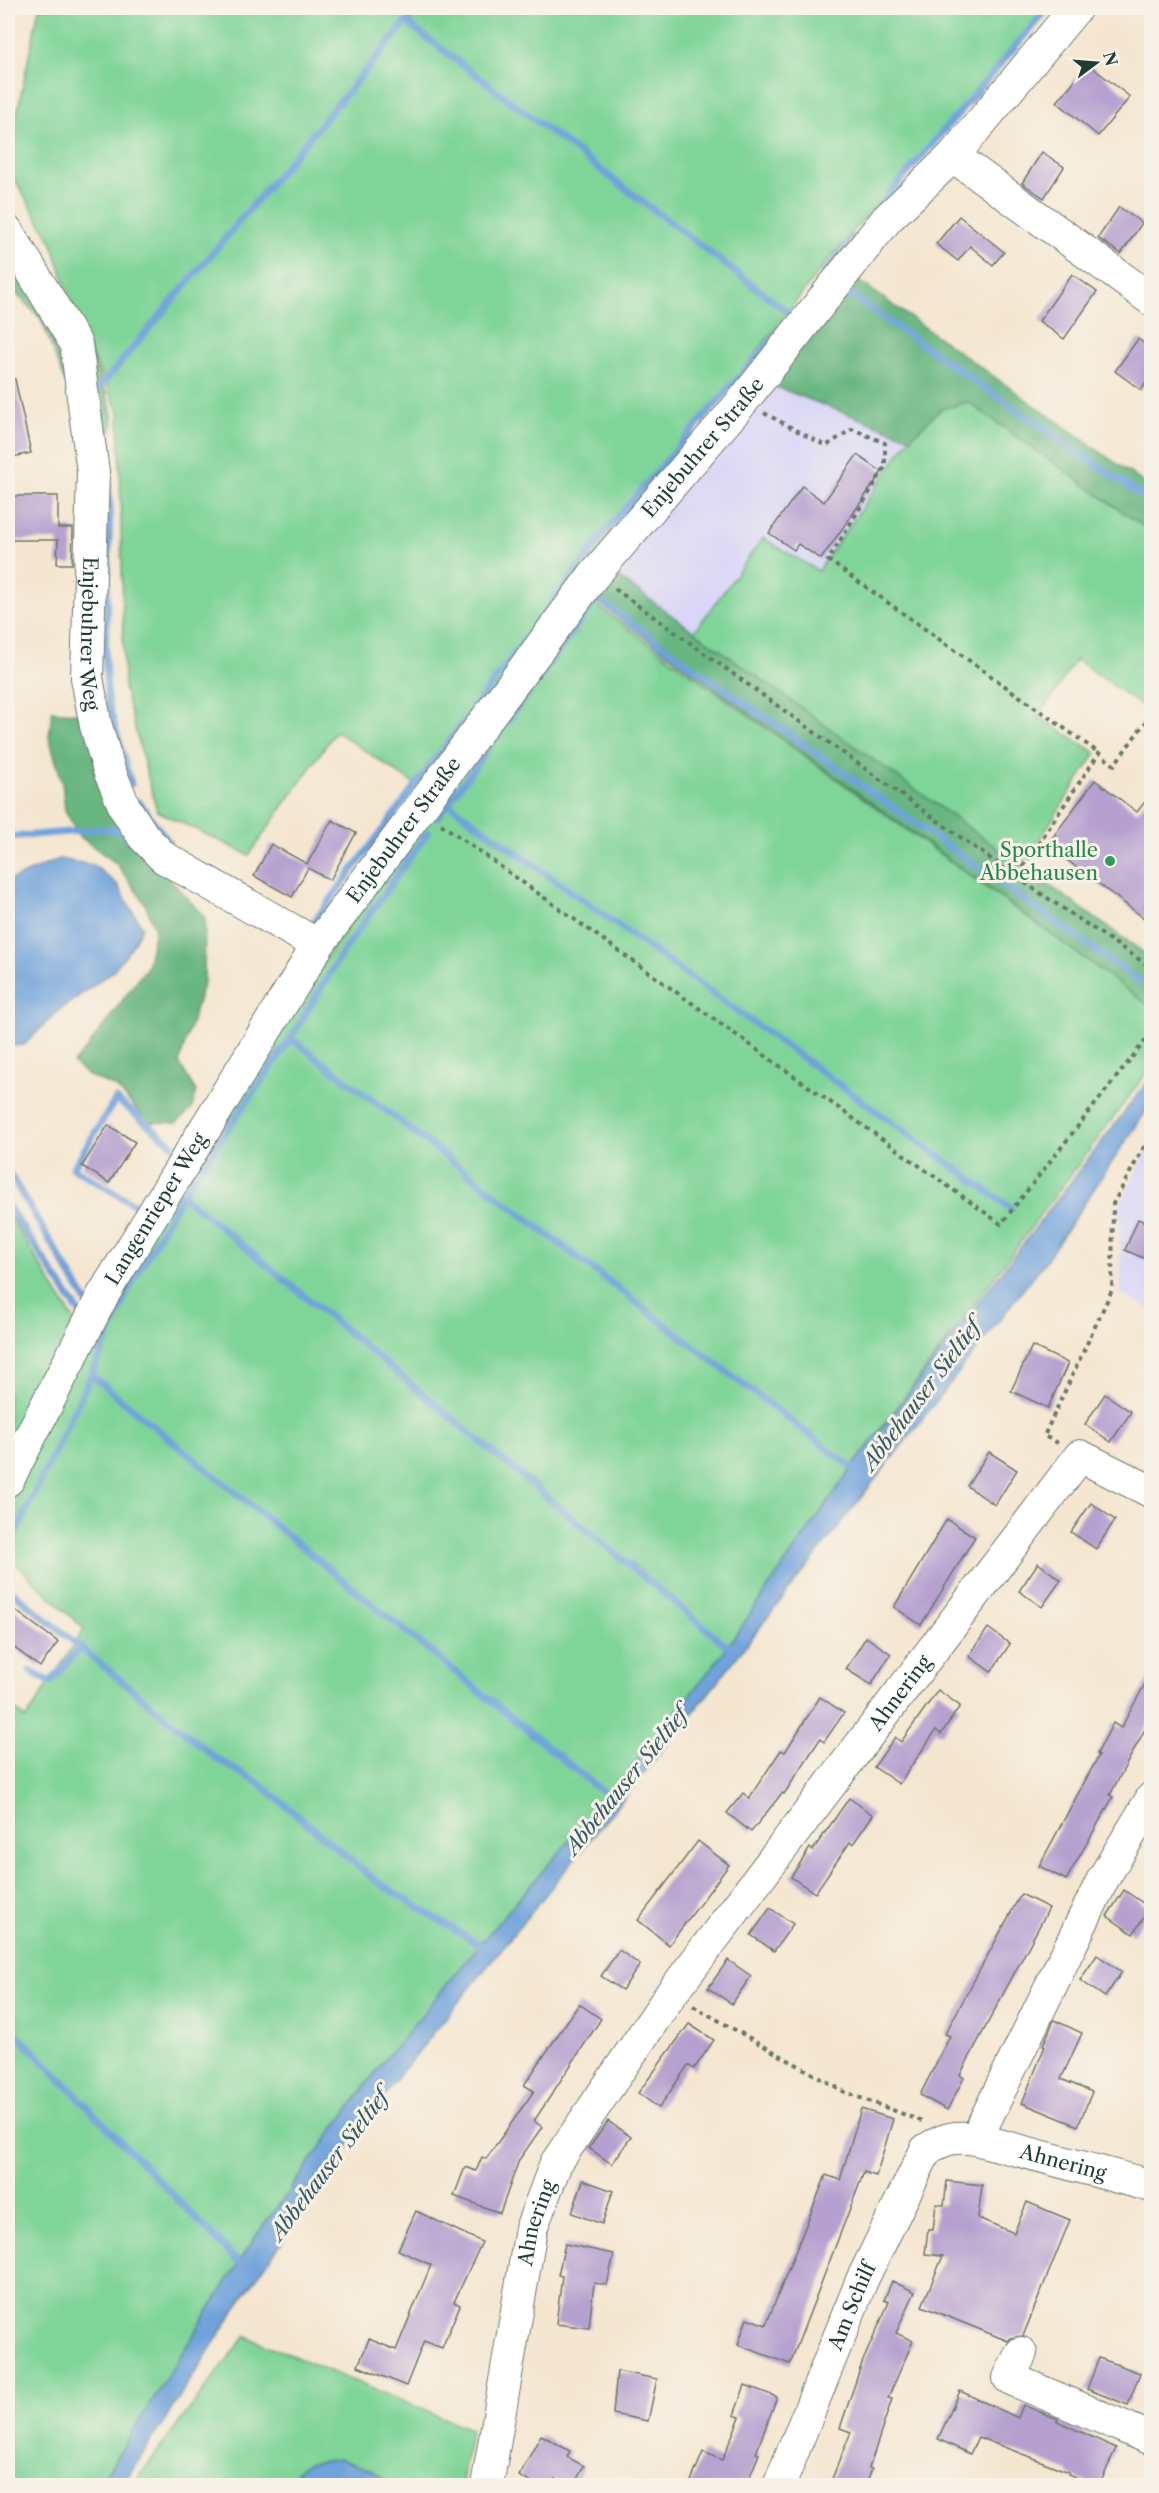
<svg xmlns="http://www.w3.org/2000/svg" width="1159" height="2493" font-family="'Libre Caslon Text',serif">
<style>
.built{fill:#d9d6f7}
.green{fill:#7fd497;stroke:#4f8866;stroke-width:1.5}
.forest{fill:#67b680;stroke:#437a5a;stroke-width:1.5}
.water{fill:#70a2db;stroke:#487088;stroke-width:1.5}
.lines{fill:none;stroke-linecap:round;stroke-linejoin:round}
.stream{stroke:#70a2db;stroke-width:7}
.building{fill:#b6a0cf}
.minor-casing{stroke:#6a786b;stroke-width:34}
.path{stroke:#6a786b;stroke-width:4;stroke-dasharray:4.5 4.5;stroke-linecap:butt}
.minor{stroke:#fff;stroke-width:32}
.leisure-dot{fill:#2e9e5b;stroke:#f7f3e8;stroke-width:2}
.labels{text-anchor:middle;dominant-baseline:central;stroke-width:6;stroke-linejoin:round;paint-order:stroke}
.street-label{font-size:20px;fill:#1f3d34;stroke:#f7f3e8}
.leisure-label{font-size:20px;fill:#27864d;stroke:#f7f3e8;text-anchor:end}
.water-label{font-size:21px;font-style:italic;fill:#375b66;stroke:#f7f3e8}
</style>
<rect width="100%" height="100%" fill="#f7f3e8"/>
<filter id="ink" filterUnits="userSpaceOnUse"><feTurbulence type="fractalNoise" baseFrequency=".0167" numOctaves="2"/><feDisplacementMap in="SourceGraphic" scale="12" xChannelSelector="R" yChannelSelector="G"/><feConvolveMatrix kernelMatrix="1 2 1 2 8 2 1 2 1" color-interpolation-filters="sRGB"/></filter>
<filter id="wash" filterUnits="userSpaceOnUse"><feTurbulence type="fractalNoise" baseFrequency=".008" numOctaves="4" result="noise"/><feDisplacementMap in="SourceGraphic" scale="24" xChannelSelector="R" yChannelSelector="G"/><feGaussianBlur stdDeviation="1.35" result="paint"/><feColorMatrix in="noise" values="0 0 0 0 0 0 0 0 0 0 0 0 0 0 0 0 0 1.4 0 .05"/><feComposite in="paint" operator="in"/></filter>
<g filter="url(#wash)">
<rect width="100%" height="100%" fill="#f5e6d0"/>
<g class="built">
<polygon points="763,382 910,438 817,571 763,538 694,632 607,569"/>
<polygon points="1151,1141 1151,1309 1121,1295 1119,1207"/>
</g>
<g class="green">
<polygon points="39,8 1049,8 828,260 420,788 336,731 249,855 157,811 124,688 119,412 85,341 51,241 8,168 8,157"/>
<polygon points="968,402 1151,532 1151,710 1150,712 1076,659 1039,717 1096,753 1022,866 694,632 763,538 818,571 910,438 941,409"/>
<polygon points="585,597 1151,1007 1151,1067 848,1473 721,1656 615,1788 491,1931 383,2062 254,2239 99,2485 8,2485 8,1703 26,1719 84,1629 8,1556 8,1213 77,1325 270,1035"/>
<polygon points="245,2336 470,2429 462,2485 393,2485 373,2471 296,2471 309,2485 142,2486 134,2483"/>
</g>
<g class="forest">
<polygon points="8,212 73,312 107,395 113,418 112,431 101,434 92,432 64,380 41,319 8,286"/>
<polygon points="848,273 1151,488 1151,532 968,402 941,409 910,438 763,382"/>
<polygon points="607,569 1151,958 1151,1007 587,595"/>
<polygon points="52,711 86,714 171,880 205,918 204,981 179,1063 196,1091 192,1109 176,1123 148,1122 116,1087 87,1075 73,1063 87,1048 147,967 155,930 146,905 117,864 79,836 65,810 62,782 49,737"/>
</g>
<g class="water">
<polygon points="59,859 93,865 117,884 142,927 131,948 112,972 57,1012 24,1045 8,1046 8,881"/>
<polygon points="1151,1077 1151,1104 1047,1259 708,1694 397,2078 248,2290 123,2485 99,2485 254,2239 383,2062 491,1931 615,1788 721,1656 848,1473"/>
<polygon points="340,2459 373,2471 393,2485 309,2485 296,2471 308,2463"/>
</g>
<g class="lines">
<g class="stream">
<polyline points="406,22 792,315"/>
<polyline points="881,204 1048,8"/>
<polyline points="824,274 852,238"/>
<polyline points="844,298 848,293 1152,503"/>
<polyline points="96,392 418,8"/>
<polyline points="107,477 110,507 105,658 108,703 131,784"/>
<polyline points="597,599 1152,990"/>
<polyline points="139,802 168,841"/>
<polyline points="449,804 1011,1208"/>
<polyline points="438,817 613,576"/>
<polyline points="8,837 104,829 119,830 128,837"/>
<polyline points="308,926 310,927 610,526 780,330"/>
<polyline points="291,1038 858,1472"/>
<polyline points="8,1171 88,1304"/>
<polyline points="182,1195 732,1650"/>
<polyline points="8,1206 81,1315"/>
<polyline points="145,1211 73,1168 116,1099 182,1152"/>
<polyline points="91,1375 614,1801"/>
<polyline points="8,1549 91,1375 127,1292 182,1195 291,1038 342,953 428,832"/>
<polyline points="8,1588 217,1759 259,1783 376,1881 486,1949"/>
<polyline points="30,1671 50,1682 80,1648"/>
<polyline points="8,2025 244,2268"/>
</g>
</g>
<g id="blocks">
<g class="building">
<polygon points="1088,64 1130,97 1098,136 1057,102"/>
<polygon points="1042,152 1064,167 1044,198 1022,183"/>
<polygon points="1119,207 1142,223 1121,254 1098,238"/>
<polygon points="959,216 1004,252 993,265 970,246 958,261 936,244"/>
<polygon points="1072,274 1097,292 1064,339 1039,321"/>
<polygon points="1138,339 1152,349 1152,375 1141,390 1115,371"/>
<polygon points="15,379 31,453 8,458 8,380"/>
<polygon points="857,455 882,472 821,559 798,544 794,550 769,533 802,486 824,502"/>
<polygon points="8,496 58,496 58,528 73,528 72,564 57,564 58,540 8,540"/>
<polygon points="1095,780 1137,812 1152,793 1152,924 1047,845"/>
<polygon points="332,820 356,833 330,880 308,868 292,897 254,876 271,844 307,864"/>
<polygon points="108,1125 135,1142 109,1183 82,1166"/>
<polygon points="1138,1219 1152,1225 1152,1262 1125,1250"/>
<polygon points="1032,1346 1068,1363 1048,1408 1011,1391"/>
<polygon points="1105,1394 1131,1412 1111,1442 1085,1424"/>
<polygon points="989,1452 1017,1470 995,1505 967,1486"/>
<polygon points="1091,1503 1115,1520 1096,1549 1071,1532"/>
<polygon points="947,1519 975,1537 921,1625 894,1607"/>
<polygon points="1038,1563 1061,1580 1042,1607 1019,1591"/>
<polygon points="8,1605 58,1642 40,1667 8,1643"/>
<polygon points="988,1628 1010,1644 991,1672 969,1656"/>
<polygon points="866,1637 891,1654 871,1685 846,1669"/>
<polygon points="1152,1671 1152,1716 1110,1795 1113,1797 1066,1880 1039,1866 1099,1755 1097,1754 1113,1723 1121,1728"/>
<polygon points="938,1690 960,1706 941,1734 936,1730 899,1784 874,1767 895,1737 901,1742"/>
<polygon points="820,1697 844,1713 824,1742 820,1739 784,1794 782,1793 751,1832 727,1813 743,1793 749,1798 781,1750 785,1752"/>
<polygon points="849,1798 873,1815 853,1844 850,1842 815,1893 791,1877 810,1848 813,1850"/>
<polygon points="698,1841 729,1865 669,1945 638,1920"/>
<polygon points="1124,1890 1150,1908 1133,1934 1107,1916"/>
<polygon points="1021,1894 1049,1908 960,2075 964,2078 947,2110 920,2095 950,2036 945,2034"/>
<polygon points="770,1908 793,1924 774,1951 751,1935"/>
<polygon points="619,1950 640,1965 622,1990 601,1976"/>
<polygon points="1097,1955 1122,1972 1105,1997 1080,1980"/>
<polygon points="728,1960 751,1976 732,2004 708,1988"/>
<polygon points="579,2004 601,2019 534,2121 542,2127 519,2160 500,2213 454,2196 465,2167 476,2171 482,2157 486,2159 534,2091 524,2085"/>
<polygon points="1054,2020 1082,2033 1061,2079 1092,2092 1078,2126 1022,2103 1045,2046 1043,2045"/>
<polygon points="689,2024 714,2040 694,2069 688,2065 659,2108 638,2093"/>
<polygon points="861,2109 893,2119 876,2176 864,2172 790,2364 738,2345 747,2318 766,2325 826,2175 840,2180"/>
<polygon points="608,2121 631,2137 612,2164 589,2148"/>
<polygon points="583,2180 613,2191 602,2224 572,2213"/>
<polygon points="947,2181 982,2185 978,2218 1014,2233 1027,2202 1070,2220 1023,2336 1011,2338 1008,2341 922,2306 943,2256 925,2254 928,2229 933,2230 936,2204 944,2205"/>
<polygon points="416,2211 482,2242 454,2302 460,2305 442,2348 424,2341 406,2386 358,2366 369,2339 396,2350 431,2265 398,2250"/>
<polygon points="565,2244 614,2254 607,2285 594,2283 589,2328 556,2324 562,2276 558,2275"/>
<polygon points="892,2281 915,2292 896,2333 913,2341 888,2398 892,2399 869,2468 872,2469 865,2486 829,2486 851,2432 840,2428 862,2363 889,2302 884,2300"/>
<polygon points="1099,2358 1140,2373 1128,2405 1087,2389"/>
<polygon points="617,2371 657,2379 648,2421 613,2414"/>
<polygon points="745,2385 777,2397 756,2453 759,2454 746,2486 689,2486 703,2452 722,2460 740,2417 734,2415"/>
<polygon points="960,2391 1018,2418 1023,2405 1058,2419 1057,2421 1116,2448 1099,2486 1094,2486 1068,2474 1069,2472 978,2437 970,2454 938,2439"/>
<polygon points="541,2435 570,2451 567,2457 584,2466 573,2486 567,2486 555,2479 552,2486 537,2486 519,2476"/>
</g>
</g>
</g>
<g filter="url(#ink)">
<use href="#blocks" fill-opacity="0" stroke="#6a786b" stroke-width="1.5"/>
<g class="lines">
<g class="minor-casing">
<g id="minor">
<polyline points="953,156 1152,300"/>
<path id="s1" d="M 8,232 L 76,344 L 93,472 L 87,678 L 96,726 L 109,770 L 125,808 L 143,836 L 163,857 L 318,945"/>
<path id="s2" d="M 8,1480 L 103,1295 L 318,945 L 593,576 L 742,402 L 887,219 L 953,156 L 1076,8"/>
<polyline points="976,2139 1103,1879 1152,1798"/>
<polyline points="1021,2353 1009,2378 1152,2439"/>
<path id="s3" d="M 487,2486 L 531,2229 L 556,2163 L 671,1994 L 1080,1456 L 1152,1492"/>
<path id="s4" d="M 779,2486 L 862,2280 L 926,2150 C 944,2138 955,2136 976,2139 L 1152,2186"/>
</g>
</g>
<g class="path">
<polyline points="764,413 826,446 852,429 885,443 885,467 828,560 1099,753"/>
<polyline points="615,589 1016,877"/>
<polyline points="1152,713 1114,765 1099,753 1016,877 1152,968"/>
<polyline points="441,824 1001,1224 1152,1032"/>
<polyline points="1058,1443 1044,1436 1112,1290 1113,1204 1152,1132"/>
<polyline points="693,2006 845,2092 924,2122"/>
</g>
<use href="#minor" class="minor"/>
</g>
</g>
<circle class="leisure-dot" cx="1110" cy="861" r="6"/>
<g class="labels">
<g class="street-label">
<text stroke="none"><textPath href="#s2" startOffset="1248">Enjebuhrer Straße</textPath></text>
<text stroke="none"><textPath href="#s1" startOffset="422">Enjebuhrer Weg</textPath></text>
<text stroke="none"><textPath href="#s2" startOffset="762">Enjebuhrer Straße</textPath></text>
<text stroke="none"><textPath href="#s2" startOffset="309">Langenrieper Weg</textPath></text>
<text stroke="none"><textPath href="#s3" startOffset="914">Ahnering</textPath></text>
<text stroke="none"><textPath href="#s4" startOffset="510">Ahnering</textPath></text>
<text stroke="none"><textPath href="#s3" startOffset="268">Ahnering</textPath></text>
<text stroke="none"><textPath href="#s4" startOffset="194">Am Schilf</textPath></text>
</g>
<g class="leisure-label">
<text x="1098" y="850">Sporthalle<tspan x="1098" dy="23">Abbehausen</tspan></text>
</g>
<g class="water-label">
<text transform="translate(921 1395) rotate(-53)">Abbehauser Sieltief</text>
<text transform="translate(626 1781) rotate(-51)">Abbehauser Sieltief</text>
<text transform="translate(329 2165) rotate(-53)">Abbehauser Sieltief</text>
</g>
</g>
<rect width="1159" height="2493" fill="none" stroke="#f7f3e8" stroke-width="30"/>
<g transform="translate(1096 63) rotate(74)" stroke="#f7f3e8" stroke-width="4.5" paint-order="stroke">
<path d="M0-4.5L10 22L0 15L-10 22Z" fill="#1f3d34"/>
<text y="-9" font-size="16" font-weight="bold" text-anchor="middle" fill="#1f3d34">N</text>
</g>
</svg>
